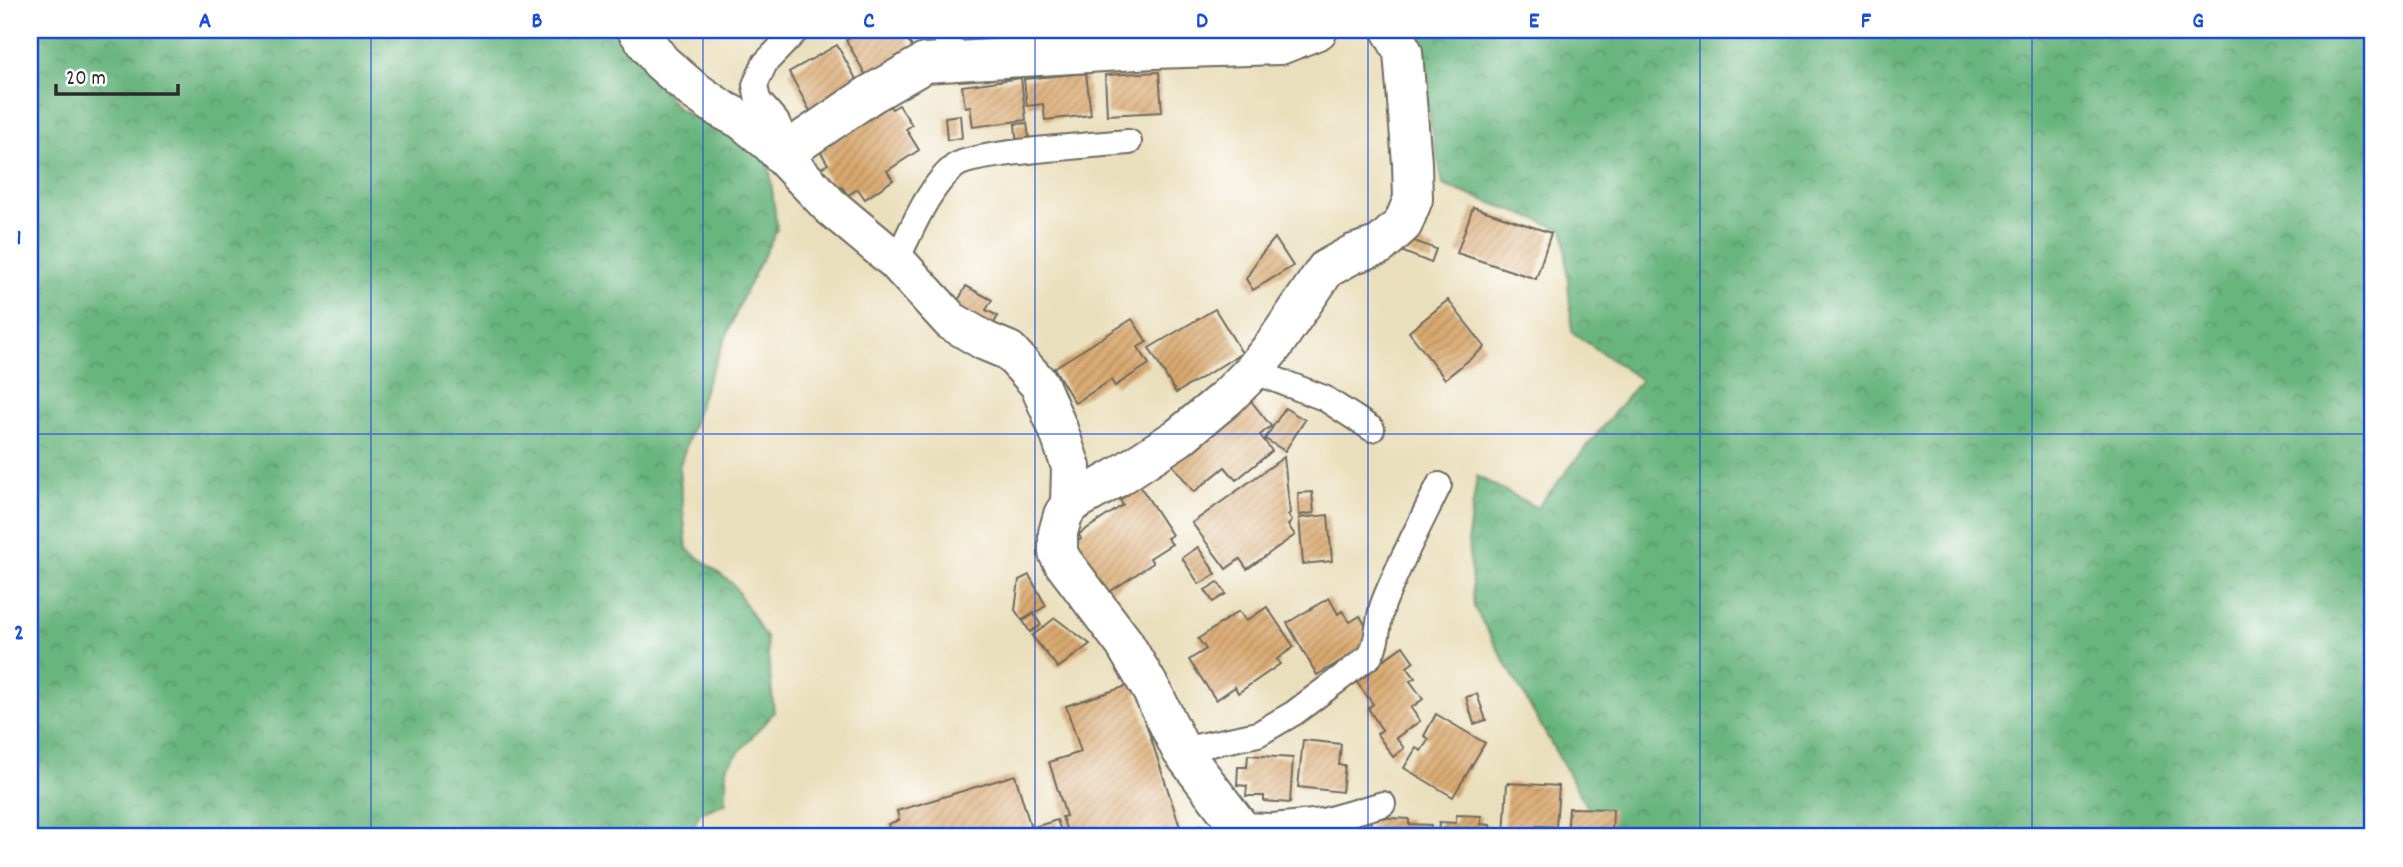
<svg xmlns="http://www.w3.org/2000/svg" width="2403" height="867" font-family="Dekko,sans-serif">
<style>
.forest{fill:url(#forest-crowns);stroke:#4a7054;stroke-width:2}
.building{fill:url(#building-hatch)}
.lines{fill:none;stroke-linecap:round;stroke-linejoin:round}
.lane-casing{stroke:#6e6a5e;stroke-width:28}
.street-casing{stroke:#6e6a5e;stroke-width:42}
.lane{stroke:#fff;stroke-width:24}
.street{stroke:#fff;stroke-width:38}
.grid{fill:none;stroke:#1d4ed8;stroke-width:2;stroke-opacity:0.55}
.neatline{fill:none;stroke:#1d4ed8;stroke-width:2.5}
.grid-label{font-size:23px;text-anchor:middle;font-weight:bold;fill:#1d4ed8}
</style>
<defs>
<pattern id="forest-crowns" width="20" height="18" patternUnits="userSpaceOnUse" patternTransform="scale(1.75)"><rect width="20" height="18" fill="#69b57e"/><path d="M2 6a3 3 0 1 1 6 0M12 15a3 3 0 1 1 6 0" fill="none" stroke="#579367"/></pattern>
<pattern id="building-hatch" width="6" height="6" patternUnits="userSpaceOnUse" patternTransform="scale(1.75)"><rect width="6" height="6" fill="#daa970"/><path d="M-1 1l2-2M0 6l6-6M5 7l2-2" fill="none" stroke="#b18a5c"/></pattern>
</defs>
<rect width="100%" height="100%" fill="#fff"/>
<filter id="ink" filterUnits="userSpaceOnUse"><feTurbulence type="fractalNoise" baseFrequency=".0143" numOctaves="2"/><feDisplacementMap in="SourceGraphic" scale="14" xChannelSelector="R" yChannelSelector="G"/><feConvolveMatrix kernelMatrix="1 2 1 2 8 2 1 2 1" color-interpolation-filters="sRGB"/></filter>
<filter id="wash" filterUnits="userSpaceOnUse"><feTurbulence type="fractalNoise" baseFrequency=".00686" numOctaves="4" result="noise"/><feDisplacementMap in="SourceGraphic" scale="28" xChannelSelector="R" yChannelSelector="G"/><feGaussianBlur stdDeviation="1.57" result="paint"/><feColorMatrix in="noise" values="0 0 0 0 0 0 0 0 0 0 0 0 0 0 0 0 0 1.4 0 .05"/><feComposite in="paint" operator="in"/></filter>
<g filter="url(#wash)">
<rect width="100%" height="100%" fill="#eadfbc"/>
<g class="forest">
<polygon points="30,30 619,30 677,108 768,156 777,230 745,292 706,384 679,468 687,549 733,584 766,638 774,712 726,767 726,803 700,813 688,837 30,837"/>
<polygon points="1413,30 2373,30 2373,837 1604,837 1474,607 1468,537 1477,476 1537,508 1641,380 1572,332 1564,230 1443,185"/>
</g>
<g id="blocks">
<g class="building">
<polygon points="863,30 902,30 915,52 868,79 846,40"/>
<polygon points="972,30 1047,30 1048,42 974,48"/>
<polygon points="837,45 860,86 811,113 789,72"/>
<polygon points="1159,72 1162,112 1107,115 1105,75"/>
<polygon points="1086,73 1091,115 1045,120 1043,104 1027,106 1024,79"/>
<polygon points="1021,78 1026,120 973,127 970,106 965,107 962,86"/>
<polygon points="889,105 892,109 899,105 912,125 906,129 919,150 887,171 893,180 865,199 858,189 848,195 842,187 836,191 821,168 828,164 820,151"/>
<polygon points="960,115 962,138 947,140 945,117"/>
<polygon points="1027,123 1030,145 1017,146 1015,124"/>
<polygon points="1473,207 1551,233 1536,279 1457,253"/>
<polygon points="1275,238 1293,266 1253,290 1246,279 1259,257"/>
<polygon points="1406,238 1436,249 1431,263 1401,251"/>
<polygon points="966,286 992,300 986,310 998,316 991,329 954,308"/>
<polygon points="1448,300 1485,347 1445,379 1409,332"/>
<polygon points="1215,309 1242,353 1176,393 1149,348"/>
<polygon points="1132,319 1147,342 1138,347 1149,364 1115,386 1111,380 1075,403 1054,368"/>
<polygon points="1247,396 1271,426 1260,435 1272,451 1236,480 1225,467 1194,492 1168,459"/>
<polygon points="1285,408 1305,420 1285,451 1265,439"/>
<polygon points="1284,457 1290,513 1288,515 1292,521 1288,525 1295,535 1247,569 1240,559 1226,569 1192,523"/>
<polygon points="1140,486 1172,535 1167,538 1172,544 1150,558 1153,563 1105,595 1072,545 1081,539 1079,534 1123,505 1120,500"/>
<polygon points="1312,492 1314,513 1299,515 1298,493"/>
<polygon points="1328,515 1332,561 1303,564 1299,518"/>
<polygon points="1198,547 1216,574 1199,584 1182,558"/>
<polygon points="1029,575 1046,606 1022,620 1015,610 1019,580"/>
<polygon points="1218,582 1226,594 1213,602 1205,590"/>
<polygon points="1329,598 1338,614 1342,611 1350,622 1360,616 1368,630 1364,647 1317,675 1287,623"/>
<polygon points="1267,607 1294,647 1277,659 1280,664 1238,693 1235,687 1216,700 1189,660 1206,649 1198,639 1239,611 1246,621"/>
<polygon points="1034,614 1041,625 1030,632 1023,621"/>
<polygon points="1055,618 1090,644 1058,668 1032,636"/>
<polygon points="1403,646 1414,662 1407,667 1415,678 1410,681 1423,699 1411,708 1420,721 1396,738 1404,748 1393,757 1377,734 1382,730 1368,708 1373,704 1355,680"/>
<polygon points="1133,684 1183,836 1201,825 1208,837 1069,837 1062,817 1066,816 1049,762 1081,752 1066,706"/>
<polygon points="1477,694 1486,720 1474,724 1466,697"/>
<polygon points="1436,714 1485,743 1453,797 1404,768 1416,748 1421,751 1429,739 1424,736"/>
<polygon points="1303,740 1341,744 1339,765 1345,765 1342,792 1298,787"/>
<polygon points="1248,755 1293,758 1290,803 1264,801 1264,796 1246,796 1247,786 1237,785 1238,767 1247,767"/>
<polygon points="1015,775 1031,828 1057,820 1063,837 892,837 888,824 899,820 897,811"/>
<polygon points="1507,783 1559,786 1556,827 1537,826 1537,837 1504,837"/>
<polygon points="1569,808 1613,809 1612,837 1567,837"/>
<polygon points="1456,815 1481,816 1481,824 1490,825 1490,837 1438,837 1439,822 1456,823"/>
<polygon points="1371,817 1409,819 1409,824 1431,825 1430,837 1370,837"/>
<polygon points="1335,827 1369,829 1368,837 1325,837 1325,833"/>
</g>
</g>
</g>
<g filter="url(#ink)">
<use href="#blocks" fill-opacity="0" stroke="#6e6a5e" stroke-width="2"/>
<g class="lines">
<g class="lane-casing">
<g id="lane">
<polyline points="943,30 955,60"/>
<polyline points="790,151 777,122 758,100 755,85 765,63 797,30"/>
<path d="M 896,261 C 912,230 927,188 955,166 C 974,152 1098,145 1129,142"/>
<polyline points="1253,371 1324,398 1372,429"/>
<path d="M 1181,750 L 1258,734 L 1294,713 L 1370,656 C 1379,641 1377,622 1383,604 C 1399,563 1420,524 1439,485"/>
<polyline points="1237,825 1273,826 1323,821 1383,804"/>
</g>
</g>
<g class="street-casing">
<g id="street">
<polyline points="637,30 661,62 692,89 721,109 742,120 770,143 830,206 896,261 951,321 985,341 1009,351 1039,384 1058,429 1071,467 1070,504"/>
<polyline points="784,156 803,140 871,94 925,63 1153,49 1280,45 1318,30"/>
<polyline points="1247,837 1181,750 1152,691 1124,643 1063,562 1058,553 1058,533 1063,515 1070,504 1118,477 1179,437 1226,398 1253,371 1274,345 1326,269 1353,254 1380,245 1403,224 1413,199 1412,163 1403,52 1391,30"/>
</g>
</g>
<use href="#lane" class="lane"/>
<use href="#street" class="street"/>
</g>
</g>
<path class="grid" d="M 371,30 L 371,837M 703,30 L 703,837M 1035,30 L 1035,837M 1368,30 L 1368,837M 1700,30 L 1700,837M 2032,30 L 2032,837M 30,434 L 2373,434"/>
<rect width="2403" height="867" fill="none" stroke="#fff" stroke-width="77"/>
<path d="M56 84v10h122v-10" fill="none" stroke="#2b2b2b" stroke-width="3.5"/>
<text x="66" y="84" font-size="21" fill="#2b2b2b" stroke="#ffffff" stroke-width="5" paint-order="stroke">20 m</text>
<rect x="38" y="38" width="2326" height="790" class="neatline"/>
<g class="grid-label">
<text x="205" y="27">A</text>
<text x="537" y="27">B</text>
<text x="869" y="27">C</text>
<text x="1202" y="27">D</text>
<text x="1534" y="27">E</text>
<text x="1866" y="27">F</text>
<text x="2198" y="27">G</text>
<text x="19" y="244">1</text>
<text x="19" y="639">2</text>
</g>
</svg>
